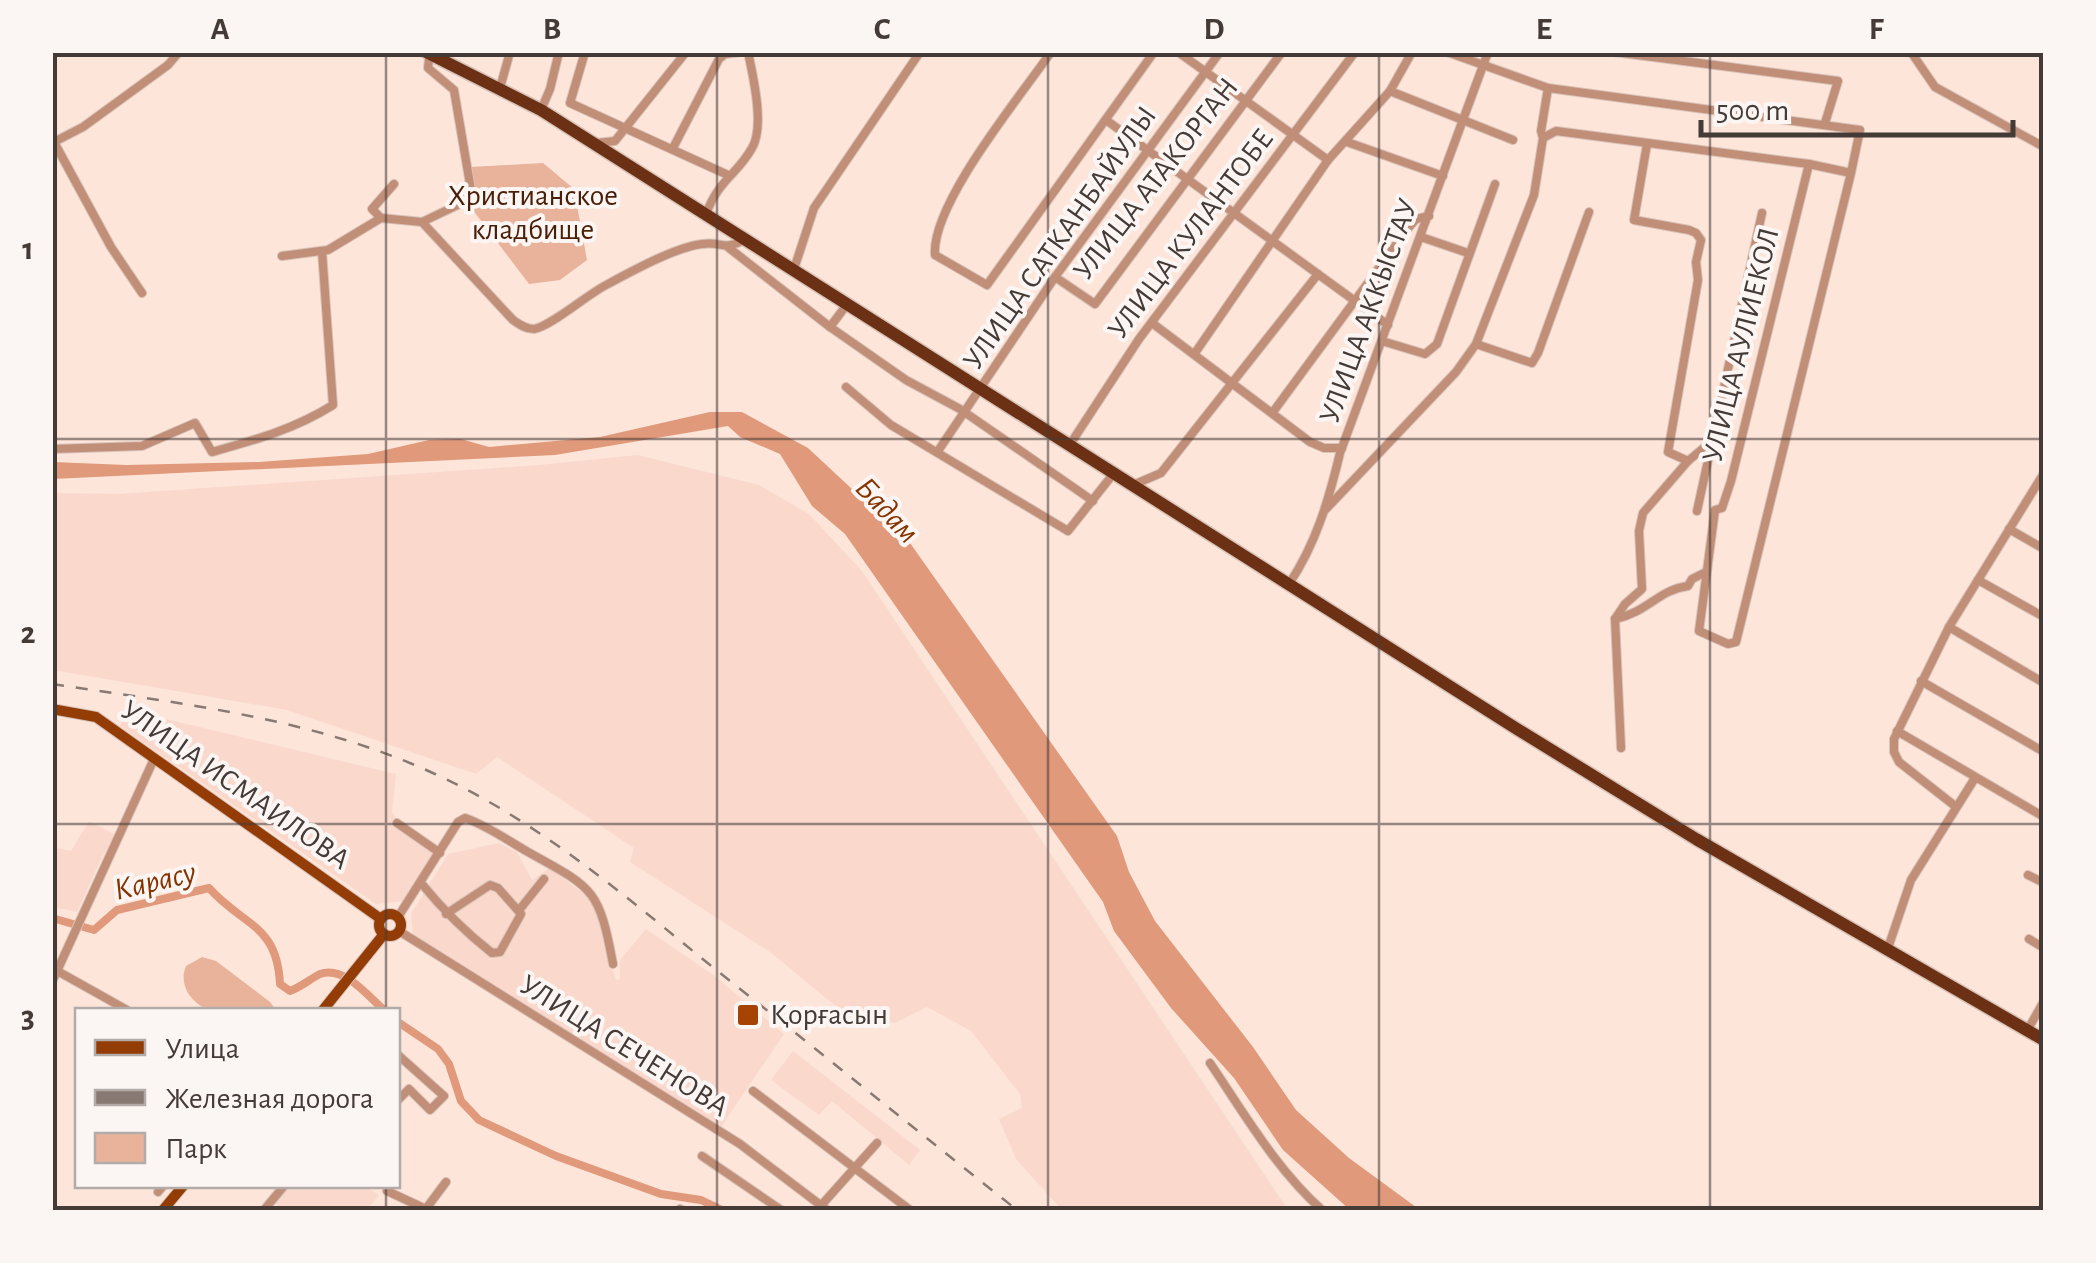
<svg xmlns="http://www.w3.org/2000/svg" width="2096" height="1263" font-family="'Alegreya Sans',sans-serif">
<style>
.built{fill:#fad9cc}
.green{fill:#e9b29a}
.water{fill:#e09a7b}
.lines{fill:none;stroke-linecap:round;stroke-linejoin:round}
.river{stroke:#e09a7b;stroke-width:8}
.minor-casing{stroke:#d8c3b9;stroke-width:10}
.major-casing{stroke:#d8c3b9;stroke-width:12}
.highway-casing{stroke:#d8c3b9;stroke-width:15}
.minor{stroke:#c18e78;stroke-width:8}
.major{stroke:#943c06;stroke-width:10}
.highway{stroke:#6c3114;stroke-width:12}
.rail{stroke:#887972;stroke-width:2.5;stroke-dasharray:12 12;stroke-linecap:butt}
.grid{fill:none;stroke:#443a36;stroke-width:2.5;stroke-opacity:0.55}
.poi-dot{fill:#a54304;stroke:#fbf6f4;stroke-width:4}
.labels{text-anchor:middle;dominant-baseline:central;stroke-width:8;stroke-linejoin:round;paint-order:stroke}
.street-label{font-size:30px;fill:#443a36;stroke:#fbf6f4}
.park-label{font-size:30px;fill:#4a1e07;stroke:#fbf6f4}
.poi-label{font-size:30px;fill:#443a36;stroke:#fbf6f4;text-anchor:start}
.water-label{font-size:32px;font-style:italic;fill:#853300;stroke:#fbf6f4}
.neatline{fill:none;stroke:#443a36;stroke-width:4}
.grid-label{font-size:32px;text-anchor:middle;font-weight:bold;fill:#443a36}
</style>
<rect width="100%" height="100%" fill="#fde5da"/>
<g class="built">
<polygon points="638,455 759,485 809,514 862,571 1288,1210 1062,1210 1016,1159 999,1119 1022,1108 1020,1094 971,1031 927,1007 895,1023 849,1017 770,952 630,862 634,848 497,757 476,774 287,710 53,670 53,493 118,494 539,465"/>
<polygon points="128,710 396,774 392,812 406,834 434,851 405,901 376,904 120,726"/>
<polygon points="89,821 116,835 101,859 77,912 53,907 52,851 57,848 71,851"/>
<polygon points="499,843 517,852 532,880 550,868 597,904 616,980 620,979 620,960 646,929 712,974 784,1034 721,1127 413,935 411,914 448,854"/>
<polygon points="793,1051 920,1150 909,1165 832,1101 819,1115 771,1080"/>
<polygon points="278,1186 365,1186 379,1195 367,1210 283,1210 272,1201"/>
</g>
<g class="green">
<polygon points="543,163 574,189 587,260 560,280 529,284 466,201 471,167"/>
<path d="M 202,957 L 216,961 L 270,1002 L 276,1010 C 259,1011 224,1015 210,1010 C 191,1004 178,984 186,966 Z"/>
</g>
<polygon class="water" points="710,412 742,412 808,448 910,543 1117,836 1129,872 1155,921 1253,1047 1296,1110 1349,1158 1420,1210 1350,1210 1283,1150 1234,1078 1171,1008 1114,931 1103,902 845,534 812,506 780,454 740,437 728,426 555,455 53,479 53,462 126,465 259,462 368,454 429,440 461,439 489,447 600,437"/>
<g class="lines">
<g class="river">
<path d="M 52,918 L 94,930 L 117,910 L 209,888 C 244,927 277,924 280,984 L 290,991 C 301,987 310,979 320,974 C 344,965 368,996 384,1010"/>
<polyline points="398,1022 438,1049 449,1064 461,1101 479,1120 556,1156 661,1194 701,1200 722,1210"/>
</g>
<g class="minor-casing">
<g id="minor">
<polyline points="585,52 570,103 728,175"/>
<path d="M 1051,52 C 1020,97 931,204 935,255 L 987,285 L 1154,52"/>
<polyline points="1178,52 1328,160"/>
<polyline points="1447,52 1548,88 1860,130 1851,173 1736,642 1728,644 1699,631 1715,510 1722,508 1731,481 1809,164 1851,173"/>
<polyline points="1614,52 1838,81 1825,123"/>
<polyline points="1911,52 1935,87 2044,147"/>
<polyline points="500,88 510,52"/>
<polyline points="1390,91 1513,140"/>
<polyline points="541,110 550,89 559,52"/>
<polyline points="1106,120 1388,325"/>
<polyline points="1543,138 1541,131 1548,88"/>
<polyline points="54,142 111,247 142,293"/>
<polyline points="1347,142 1443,176"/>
<polyline points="52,143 83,127 168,65 179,52"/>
<polyline points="597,143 615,141 686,52"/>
<polyline points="673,148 719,59 725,54 741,52"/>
<path d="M 706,214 C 719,179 737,175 752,148 C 765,127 753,76 748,52"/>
<polyline points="381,218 372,209 394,184"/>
<polyline points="422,222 464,202 471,190 454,90 428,68 429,59 434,56"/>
<polyline points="1421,237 1468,253"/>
<polyline points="729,248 830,327 906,380 960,409 1093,501"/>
<path d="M 282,256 L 328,250 L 381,218 L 422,222 L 513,320 C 520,325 526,329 534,329 C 550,327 589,293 608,284 C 632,271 676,247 702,244 C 724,241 721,252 746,239"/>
<polyline points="794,269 814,208 920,52"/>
<polyline points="1055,277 1095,304 1282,52"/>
<polyline points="1152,323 1310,442 1324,448 1342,448"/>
<polyline points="830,327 848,303"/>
<polyline points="1382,341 1425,354 1437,344 1495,184"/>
<polyline points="1476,344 1532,363 1538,353 1589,212"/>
<polyline points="1195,353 1328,160 1390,91 1412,52"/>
<polyline points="846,387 891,425 1068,531 1114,473"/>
<polyline points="1273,412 1409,227 1416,219 1429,216"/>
<polyline points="1069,446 1139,339 1355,52"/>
<path d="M 52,449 L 142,446 L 195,423 L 212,452 C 255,440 295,429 333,405 L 322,251"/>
<polyline points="938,451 1055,277 1220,52"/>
<polyline points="1688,461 1712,441"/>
<polyline points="1133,485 1161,473 1318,274"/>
<polyline points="1326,509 1456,372 1476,344 1534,195 1543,138 1556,131 1809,164"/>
<polyline points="1697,511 1762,213"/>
<polyline points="2009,529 2044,549"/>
<polyline points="1978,580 2044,617"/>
<path d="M 1289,584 C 1316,544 1329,499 1340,453 L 1488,52"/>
<path d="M 1615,619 C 1648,612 1658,590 1688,586 L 1692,579 L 1704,573"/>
<polyline points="1949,627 2044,683"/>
<polyline points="1921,681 2044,752"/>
<polyline points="1897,731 2044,817"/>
<polyline points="1621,748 1615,619 1625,604 1642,589 1639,531 1643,513 1688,461 1668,452 1698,280 1696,262 1701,240 1696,233 1689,230 1634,220 1647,144"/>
<polyline points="1955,806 1899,762 1894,752 1894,739 1949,627 2044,473"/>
<polyline points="397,823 440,853"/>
<polyline points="2028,875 2044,883"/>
<path d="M 421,883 C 443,910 464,931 492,953 L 500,952 L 521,914 L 498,888 L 490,885 L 446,914"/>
<polyline points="520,909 544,879"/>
<path d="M 398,917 L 458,822 L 465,818 C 488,826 507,840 528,852 C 593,888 599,888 613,964"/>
<polyline points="399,931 740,1144 827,1210"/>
<polyline points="2029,939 2044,948"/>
<polyline points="1888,948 1911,880 1975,778"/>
<polyline points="52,968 127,1010"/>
<polyline points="52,982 154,759"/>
<polyline points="2027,1031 2044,1001"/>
<polyline points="398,1055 444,1096 430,1110 409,1089 398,1100"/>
<path d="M 1210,1063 C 1244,1113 1276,1169 1322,1210"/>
<polyline points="753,1091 910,1210"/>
<polyline points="702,1156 781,1210"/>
<polyline points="387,1191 428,1210"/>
<polyline points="158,1192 163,1186"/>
<polyline points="680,1209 682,1210"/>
<polyline points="264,1210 284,1186"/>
<polyline points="425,1210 446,1182"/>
<polyline points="817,1210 877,1143"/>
</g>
</g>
<g class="major-casing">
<g id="major">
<polyline points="52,709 96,717 381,919"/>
<circle cx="390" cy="925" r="11"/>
<polyline points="323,1010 384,934"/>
<polyline points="163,1210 183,1186"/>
</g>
</g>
<g class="highway-casing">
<polyline id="highway" points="426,52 541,110 1517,729 1696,839 2044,1040"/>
</g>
<use href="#minor" class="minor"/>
<use href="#major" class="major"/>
<use href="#highway" class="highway"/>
<path class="rail" d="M 52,684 C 183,704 314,718 435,774 C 540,822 626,897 715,969 C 816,1049 916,1130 1017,1210"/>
</g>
<path class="grid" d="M 386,52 L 386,1010M 717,52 L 717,1210M 1048,52 L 1048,1210M 1379,52 L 1379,1210M 1710,52 L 1710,1210M 52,439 L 2044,439M 52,824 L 2044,824M 386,1186 L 386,1210"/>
<rect class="poi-dot" x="736" y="1003" width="24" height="24" rx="5"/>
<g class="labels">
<g class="street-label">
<text transform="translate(1156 179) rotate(-52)">УЛИЦА АТАКОРГАН</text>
<text transform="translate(1191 234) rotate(-53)">УЛИЦА КУЛАНТОБЕ</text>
<text transform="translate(1060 238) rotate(-55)">УЛИЦА САТКАНБАЙУЛЫ</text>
<text transform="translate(1369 311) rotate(-70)">УЛИЦА АККЫСТАУ</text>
<text transform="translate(1741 345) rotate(-76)">УЛИЦА АУЛИЕКОЛ</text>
<text transform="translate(235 785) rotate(35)">УЛИЦА ИСМАИЛОВА</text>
<text transform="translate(624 1046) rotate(32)">УЛИЦА СЕЧЕНОВА</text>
</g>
<g class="park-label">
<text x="533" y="196">Христианское<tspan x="533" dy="34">кладбище</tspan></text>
</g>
<g class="poi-label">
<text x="770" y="1015">Қорғасын</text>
</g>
<g class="water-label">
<text transform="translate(887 510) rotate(47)">Бадам</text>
<text transform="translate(155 881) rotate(-13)">Карасу</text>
</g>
</g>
<rect width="2096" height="1263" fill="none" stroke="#fbf6f4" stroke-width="110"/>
<rect x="75" y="1008" width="325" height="180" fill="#fbf6f4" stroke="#b2aba8" stroke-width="2.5"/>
<rect x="95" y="1040" width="50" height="15" fill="#943c06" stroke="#b2aba8" stroke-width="2.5"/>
<text x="165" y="1058" font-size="30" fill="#443a36">Улица</text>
<rect x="95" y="1090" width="50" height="15" fill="#887972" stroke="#b2aba8" stroke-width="2.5"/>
<text x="165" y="1108" font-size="30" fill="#443a36">Железная дорога</text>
<rect x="95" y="1133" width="50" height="30" fill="#e9b29a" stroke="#b2aba8" stroke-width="2.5"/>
<text x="165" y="1158" font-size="30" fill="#443a36">Парк</text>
<path d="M1701 120v15h312v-15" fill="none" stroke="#443a36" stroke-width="5"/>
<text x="1716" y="120" font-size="30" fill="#443a36" stroke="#fbf6f4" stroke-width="8" paint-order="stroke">500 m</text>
<rect x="55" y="55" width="1986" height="1153" class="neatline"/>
<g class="grid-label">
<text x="220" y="39">A</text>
<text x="552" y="39">B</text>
<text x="882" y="39">C</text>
<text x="1214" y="39">D</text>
<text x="1544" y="39">E</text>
<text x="1876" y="39">F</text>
<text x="28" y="259">1</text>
<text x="28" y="643">2</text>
<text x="28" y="1027">3</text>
</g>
</svg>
